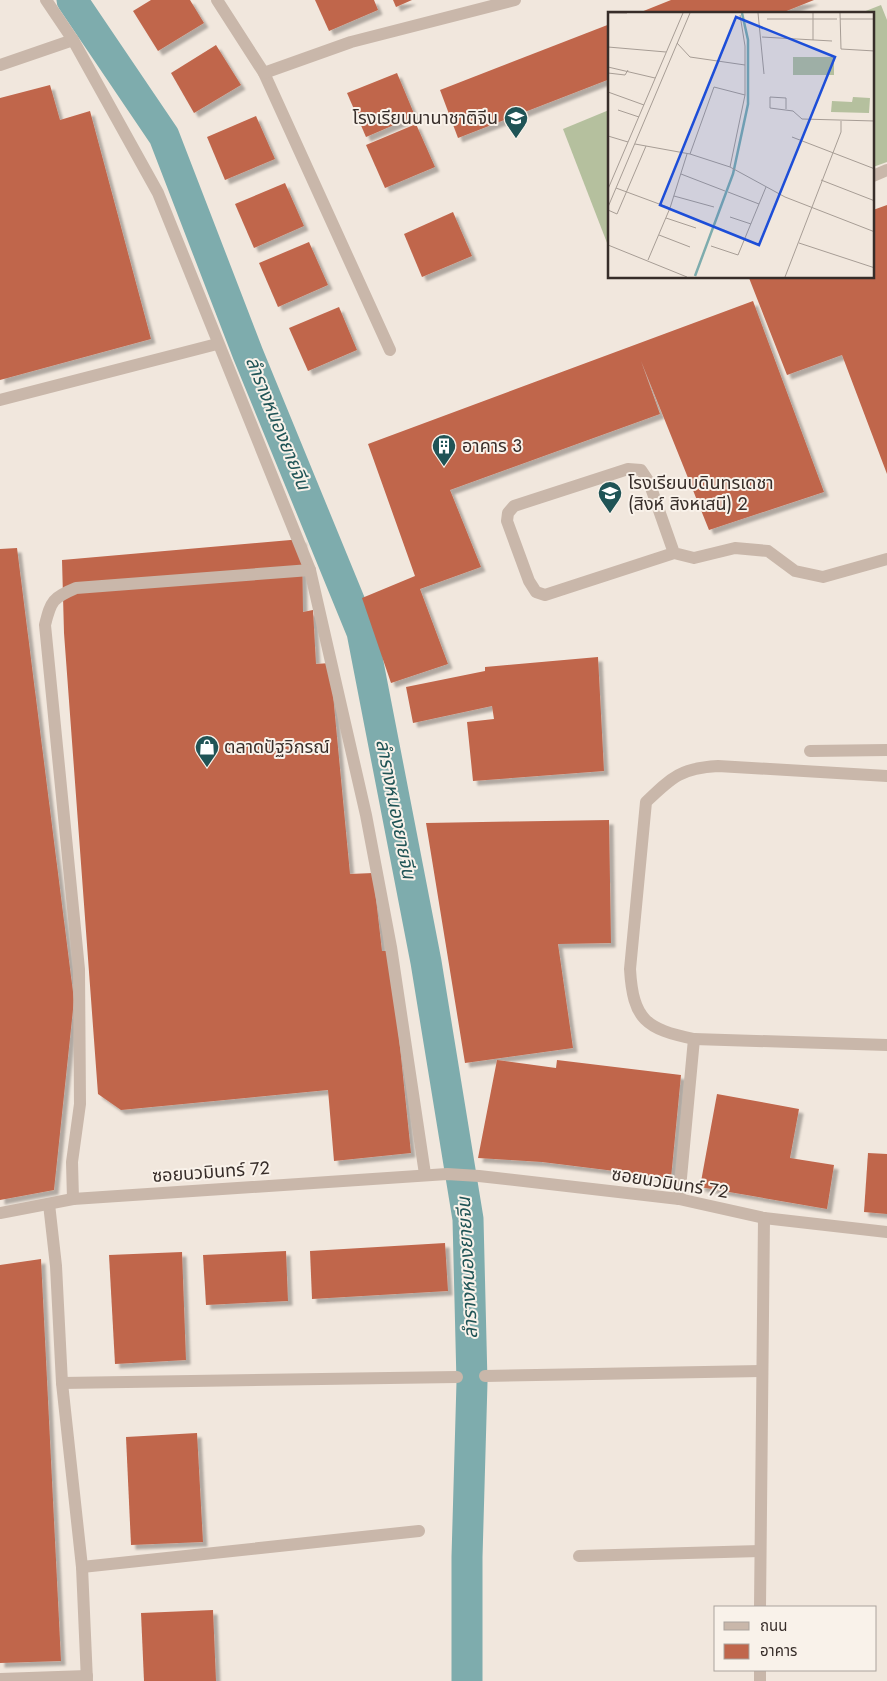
<svg xmlns="http://www.w3.org/2000/svg" width="887" height="1681" font-family="Jost,'Noto Sans Thai',sans-serif">
<style>
.pitch{fill:#b5c09e}
.lines{fill:none;stroke-linecap:round;stroke-linejoin:round}
.canal{stroke:#7eacad;stroke-width:31}
.building{fill:#c0664c;filter:url(#shadow)}
.lane{stroke:#c9b7aa;stroke-width:12}
.street{stroke:#c9b7aa;stroke-width:12}
.labels{text-anchor:middle;dominant-baseline:central;stroke-width:4;stroke-linejoin:round;paint-order:stroke}
.poi-label{font-size:18px;fill:#372d29;stroke:#f9f2ea;text-anchor:start}
.street-label{font-size:18px;fill:#372d29;stroke:#f9f2ea}
.water-label{font-size:19px;font-style:italic;fill:#205456;stroke:#f9f2ea}
.inset-river{fill:none;stroke:#7eacad;stroke-width:2.5}
.inset-road{fill:none;stroke:#a79d95;stroke-width:1}
.view{fill:#1d4ed8;fill-opacity:0.15;stroke:#1d4ed8;stroke-width:2.5}
.inset-edge{fill:none;stroke:#372d29;stroke-width:2.5}
</style>
<defs>
<filter id="shadow"><feDropShadow dx="4.5" dy="4.5" stdDeviation="1" flood-color="#0004"/></filter>
</defs>
<rect width="100%" height="100%" fill="#f1e7dd"/>
<g class="pitch">
<polygon points="881,5 887,20 887,162 873,167 873,14 858,14"/>
<polygon points="609,110 609,248 563,129"/>
</g>
<g class="lines">
<polyline class="canal" points="72,0 164,136 248,354 362,632 426,962 468,1219 472,1382 467,1557 467,1681"/>
</g>
<g class="building">
<polygon points="151,0 190,0 204,23 158,51 133,11"/>
<polygon points="315,0 374,0 378,10 329,31"/>
<polygon points="393,0 412,0 396,7"/>
<polygon points="671,0 814,0 779,14 636,14"/>
<polygon points="610,24 610,79 458,138 440,90"/>
<polygon points="216,45 241,85 194,113 171,73"/>
<polygon points="397,73 415,116 366,137 347,93"/>
<polygon points="50,85 60,120 90,111 151,339 0,380 0,98"/>
<polygon points="256,116 275,159 225,180 207,137"/>
<polygon points="416,124 435,167 385,188 366,145"/>
<polygon points="285,183 304,226 254,248 235,204"/>
<polygon points="887,205 887,474 842,355 787,375 749,278 873,278 873,210"/>
<polygon points="453,212 472,256 422,277 404,234"/>
<polygon points="309,242 328,285 278,307 259,263"/>
<polygon points="753,301 824,492 709,530 641,361 660,414 450,490 481,567 420,589 448,664 391,683 362,598 415,576 368,444"/>
<polygon points="339,307 357,350 308,371 289,328"/>
<polygon points="302,539 303,612 313,610 316,664 330,663 350,874 373,873 382,951 390,951 411,1153 334,1161 328,1090 121,1110 98,1094 64,633 62,560"/>
<polygon points="17,548 74,1000 54,1190 0,1200 0,549"/>
<polygon points="598,657 604,771 473,781 467,722 494,719 492,706 413,723 406,687 485,671 485,667"/>
<polygon points="609,820 611,943 558,944 573,1048 465,1063 426,823"/>
<polygon points="497,1060 556,1068 557,1060 681,1075 671,1178 542,1162 478,1158"/>
<polygon points="717,1094 799,1109 790,1158 834,1165 827,1209 700,1187"/>
<polygon points="868,1153 887,1154 887,1214 864,1212"/>
<polygon points="445,1243 448,1291 312,1299 310,1251"/>
<polygon points="286,1251 288,1301 206,1305 203,1255"/>
<polygon points="182,1252 186,1360 115,1364 109,1255"/>
<polygon points="41,1259 61,1661 0,1663 0,1265"/>
<polygon points="197,1433 203,1542 131,1545 126,1437"/>
<polygon points="213,1610 216,1681 144,1681 141,1613"/>
</g>
<g class="lines">
<g class="lane">
<polyline points="0,65 73,40"/>
<polyline points="873,176 887,170"/>
<path d="M 887,776 L 718,766 C 681,768 672,777 646,802 L 630,969 C 633,1020 646,1029 694,1039 L 887,1045"/>
<polyline points="679,1199 694,1039"/>
</g>
<g class="street">
<polyline points="46,0 73,40 158,193 310,570 366,815 391,947 425,1174"/>
<polyline points="217,0 264,73 390,350"/>
<polyline points="264,73 351,42 515,0"/>
<polyline points="0,400 217,344"/>
<polyline points="674,553 649,482 641,470 628,469 514,506 508,513 507,521 529,581 536,592 545,595 674,553 694,558 735,548 768,551 795,571 823,577 887,559"/>
<polyline points="810,751 887,750"/>
<path d="M 73,1199 L 72,1162 L 80,1104 L 79,969 L 45,625 C 51,600 53,598 76,588 L 310,570"/>
<polyline points="49,1204 56,1266 62,1383 82,1567 87,1681"/>
<polyline points="0,1213 73,1199 447,1174 479,1176 679,1199 764,1218 887,1232"/>
<polyline points="485,1376 761,1371"/>
<polyline points="62,1383 457,1377"/>
<polyline points="579,1556 760,1551"/>
<polyline points="82,1567 419,1531"/>
<polyline points="760,1607 764,1218"/>
<polyline points="0,1679 87,1676"/>
<polyline points="760,1681 760,1670"/>
</g>
</g>
<defs>
<g id="school-pin" transform="scale(1.25)"><path d="M0 17L-7.5 6A9.5 9.5 0 1 1 7.5 6Z" fill="#205456" stroke="#f9f2ea"/><path d="M0-5L7-2L0 1L-7-2ZM-4 1L0 2.5L4 1V4Q0 6-4 4Z" fill="#fff"/></g>
<g id="building-pin" transform="scale(1.25)"><path d="M0 17L-7.5 6A9.5 9.5 0 1 1 7.5 6Z" fill="#205456" stroke="#f9f2ea"/><path d="M-4-6H4V6H1V3H-1V6H-4ZM-2.5-4.3h1.7v1.8h-1.7ZM.8-4.3h1.7v1.8H.8ZM-2.5-1h1.7V.8h-1.7ZM.8-1h1.7V.8H.8Z" fill="#fff"/></g>
<g id="shop-pin" transform="scale(1.25)"><path d="M0 17L-7.5 6A9.5 9.5 0 1 1 7.5 6Z" fill="#205456" stroke="#f9f2ea"/><path d="M-5-2.5h2.3a2.7 3.5 0 0 1 5.4 0H5L5.5 6h-11ZM-1.5-2.5h3a1.5 2.3 0 0 0-3 0Z" fill="#fff"/></g>
</defs>
<g fill-rule="evenodd">
<use href="#school-pin" x="516" y="118"/>
<use href="#building-pin" x="444" y="446"/>
<use href="#school-pin" x="610" y="493"/>
<use href="#shop-pin" x="207" y="747"/>
</g>
<g class="labels">
<g class="poi-label">
<text x="498" y="118" text-anchor="end">โรงเรียนนานาชาติจีน</text>
<text x="462" y="446">อาคาร 3</text>
<text x="628" y="483">โรงเรียนบดินทรเดชา<tspan x="628" dy="21">(สิงห์ สิงหเสนี) 2</tspan></text>
<text x="224" y="747">ตลาดปัฐวิกรณ์</text>
</g>
<g class="street-label">
<text transform="translate(211 1172) rotate(-4)">ซอยนวมินทร์ 72</text>
<text transform="translate(670 1183) rotate(9)">ซอยนวมินทร์ 72</text>
</g>
<g class="water-label">
<text transform="translate(278 423) rotate(68)">ลำรางหนองยายจีน</text>
<text transform="translate(396 809) rotate(79)">ลำรางหนองยายจีน</text>
<text transform="translate(467 1268) rotate(-93)">ลำรางหนองยายจีน</text>
</g>
</g>
<g transform="translate(608 12)">
<rect width="266" height="266" fill="#f1e7dd"/>
<path d="M 185,45 L 226,45 L 226,63 L 185,63 ZM 245,85 L 262,86 L 261,101 L 223,100 L 224,89 L 244,90 Z" fill="#b5c09e"/>
<path class="inset-river" d="M 87,264 L 125,162 L 140,92 L 140,28 L 134,1"/>
<path class="inset-road" d="M 0,1 L 19,1M 150,1 L 156,62M 205,1 L 205,28M 232,1 L 233,37 L 267,39M 159,7 L 229,7M 232,7 L 267,7M 154,25 L 224,29M 69,31 L 82,45 L 137,53M 0,35 L 58,40M 0,55 L 47,66M 0,61 L 17,63 L 20,58M 0,80 L 36,93M 178,97 L 178,86 L 162,85 L 162,96 L 185,99 L 194,107 L 267,109M 10,98 L 31,105M 0,124 L 20,130M 184,125 L 267,157M 27,132 L 82,142 L 122,155 L 177,185 L 267,220M 82,142 L 106,75 L 137,83M 122,155 L 137,83 L 137,34 L 132,3M 73,162 L 117,179M 213,168 L 267,189M 8,176 L 62,196M 0,177 L 75,1M 120,180 L 151,192M 66,184 L 106,195M 0,195 L 82,1M 0,198 L 9,202 L 38,134M 122,205 L 143,212M 58,206 L 88,216M 51,223 L 82,235M 191,231 L 267,256M 0,233 L 79,265M 103,234 L 130,243 L 158,175M 40,248 L 62,196 L 79,142M 177,265 L 233,120 L 233,109"/>
<path class="view" d="M 128,5 L 227,45 L 151,233 L 52,193 Z"/>
<rect width="266" height="266" class="inset-edge"/>
</g>
<rect x="714" y="1606" width="162" height="65" fill="#f9f2ea" stroke="#aba39d"/>
<rect x="724" y="1622" width="25" height="8" fill="#c9b7aa" stroke="#aba39d"/>
<text x="760" y="1631" font-size="15" fill="#372d29">ถนน</text>
<rect x="724" y="1644" width="25" height="15" fill="#c0664c" stroke="#aba39d"/>
<text x="760" y="1656" font-size="15" fill="#372d29">อาคาร</text>
</svg>
